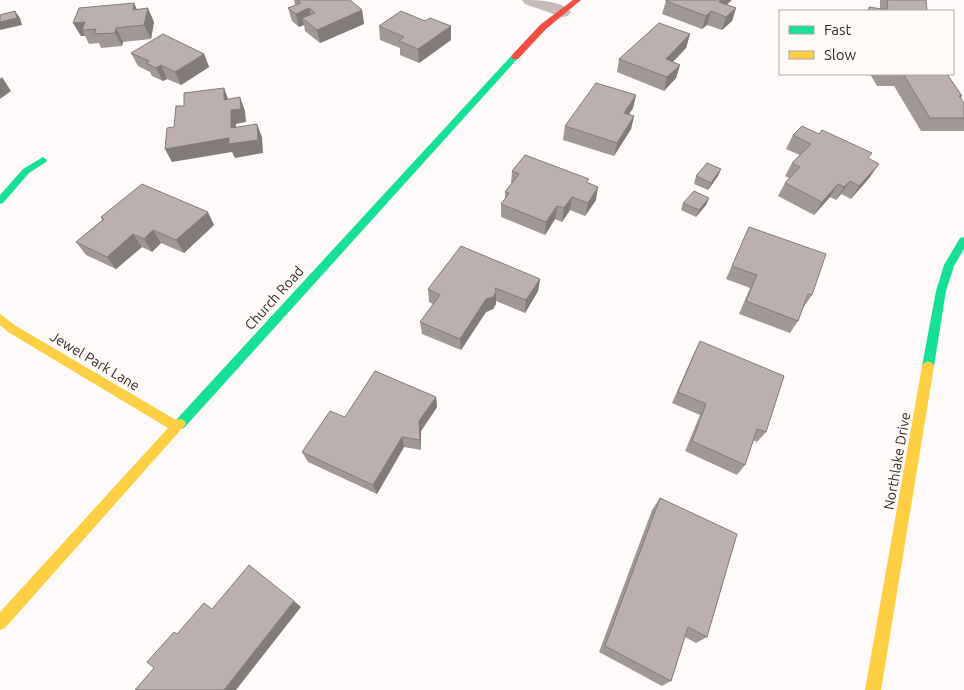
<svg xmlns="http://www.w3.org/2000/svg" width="964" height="690" font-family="Ubuntu,sans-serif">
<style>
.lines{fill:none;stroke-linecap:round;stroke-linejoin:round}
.street{fill:#c8bab6;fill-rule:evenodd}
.fast{fill:#16e098;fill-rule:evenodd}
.slow{fill:#ffcf43;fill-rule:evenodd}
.jam{fill:#f24e42;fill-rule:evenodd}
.wall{fill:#a19795}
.shaded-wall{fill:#837b79}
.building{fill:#bbb0ad;stroke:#837b79}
.labels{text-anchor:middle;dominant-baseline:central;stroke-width:5;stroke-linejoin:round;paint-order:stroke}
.street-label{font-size:14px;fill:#352b27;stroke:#fff9f7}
</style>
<rect width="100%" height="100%" fill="#fdfaf9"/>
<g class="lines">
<path class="street" d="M 522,0 C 537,0 561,0 571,12 L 568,16 L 562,17 L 525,4 Z"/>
<g class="fast">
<polygon points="512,55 519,57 184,428 180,429 176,428 174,424 176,420"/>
<polygon points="43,157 47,160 46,162 29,173 3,203 0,204 0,195 23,169"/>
<polygon points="964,237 964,249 954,266 946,291 934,366 932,369 928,371 924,369 922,366 936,291 944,265 960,238"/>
</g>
<g class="slow">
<polygon points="0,314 16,326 176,420 180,419 184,420 186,424 5,628 0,630 0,612 168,428 8,332 0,325"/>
<polygon points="928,361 932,363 934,366 881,690 865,690 922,366 924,363"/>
</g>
<polygon class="jam" points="573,0 581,0 546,29 518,59 512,59 512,55 540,25"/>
</g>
<g class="wall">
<polygon points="294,0 350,0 362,10 364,24 320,43 305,31 304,25 299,27 292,21 288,8 295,5"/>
<polygon points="880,0 926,0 927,11 867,11 869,7 880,9"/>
<polygon points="666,1 727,4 736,8 732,21 722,30 707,25 702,29 662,14"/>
<polygon points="137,9 154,22 151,39 123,42 122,46 101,48 99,43 89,44 85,36 81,36 73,23"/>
<polygon points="425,21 451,26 451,40 419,63 400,55 400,48 380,40 379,26"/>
<polygon points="690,34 686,48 673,62 680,65 676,78 664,91 617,72 619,59"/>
<polygon points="131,53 204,54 209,67 181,85 167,79 163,81 152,76 150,72 138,66"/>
<polygon points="870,74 947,74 962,96 961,98 964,103 964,131 921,131 894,86 877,86"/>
<polygon points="636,95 633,108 629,114 634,116 631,129 614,156 563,140 565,126"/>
<polygon points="793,135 869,159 870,177 851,199 841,194 836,200 830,197 814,215 778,196 785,183 789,178 785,176 792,163 800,155 786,149"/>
<polygon points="721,169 718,176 708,190 694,184 696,176"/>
<polygon points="512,171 588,183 596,200 585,216 570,210 562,222 555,219 545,235 501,217 501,204 505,199 505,192 511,184"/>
<polygon points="709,198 706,205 696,217 681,210 683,203"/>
<polygon points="101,217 214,225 184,253 161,243 152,252 142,247 116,269 86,255 76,242 102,220"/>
<polygon points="749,227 812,295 803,308 798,321 790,333 739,314 750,288 726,279"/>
<polygon points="540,279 538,291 525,313 496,301 496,304 493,309 486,312 461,350 422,334 420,322 433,304 429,302 428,289"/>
<polygon points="700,341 766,432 757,442 753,440 745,465 737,475 685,451 700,415 672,403 694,353"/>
<polygon points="436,397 437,407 421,431 421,450 404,447 377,494 308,462 302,452 345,417"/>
<polygon points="660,498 707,637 696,643 685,637 671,681 662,686 599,652 652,510"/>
</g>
<g class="shaded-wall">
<polygon points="721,0 732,0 717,13 719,2"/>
<polygon points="134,3 140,16 133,10"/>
<polygon points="148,8 154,22 151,39 144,25"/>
<polygon points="309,8 312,22 302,18 304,25 299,27 296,14"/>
<polygon points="736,8 732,21 722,30 726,17"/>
<polygon points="362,10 364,24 320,43 317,30"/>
<polygon points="15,11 20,18 22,25 0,30 0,22"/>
<polygon points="711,11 707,25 702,29 706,16"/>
<polygon points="85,22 82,30 85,36 81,36 73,23"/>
<polygon points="451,26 451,40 419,63 418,49"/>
<polygon points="116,28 123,42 122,46 115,33"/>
<polygon points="690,34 686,48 662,73 666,59"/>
<polygon points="204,54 209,67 181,85 175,72"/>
<polygon points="161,65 167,79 163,81 156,68"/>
<polygon points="680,65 676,78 664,91 667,77"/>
<polygon points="2,77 11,91 0,99 0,79"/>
<polygon points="224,88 229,101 224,100"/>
<polygon points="636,95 633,108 621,126 624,113"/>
<polygon points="240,97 245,111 246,122 236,124 236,141 231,128 231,110"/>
<polygon points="634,116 631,129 614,156 617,143"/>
<polygon points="257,124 262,137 263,153 235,158 232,152 172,162 165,149"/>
<polygon points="879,164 870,177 851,199 859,186"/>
<polygon points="721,169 718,176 708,190 711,183"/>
<polygon points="850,181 841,194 836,200 844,187"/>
<polygon points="838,184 830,197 814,215 822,202"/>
<polygon points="598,187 596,200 585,216 588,203"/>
<polygon points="572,197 570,210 562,222 564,208"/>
<polygon points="709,198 706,205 696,217 699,210"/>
<polygon points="557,206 555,219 545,235 546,222"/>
<polygon points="208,212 214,225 184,253 176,240"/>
<polygon points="153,230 161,243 152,252 144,239"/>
<polygon points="133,234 142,247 116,269 107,257"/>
<polygon points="540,279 538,291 525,313 526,300"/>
<polygon points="496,292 496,304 493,309 486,312 461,350 460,339 486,299"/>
<polygon points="436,397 437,407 421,431 421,450 420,440 419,421"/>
<polygon points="402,437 404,447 377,494 373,485"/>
<polygon points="294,601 301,607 236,690 224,690"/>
</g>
<g class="building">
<polygon points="297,0 350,0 362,10 317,30 302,18 315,13 309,8 296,14 288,8 301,3"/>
<polygon points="666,0 721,0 719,2 736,8 726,17 711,11 706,16 666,1"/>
<polygon points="887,0 926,0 927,11 870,11 869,7 888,10"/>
<polygon points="134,3 133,10 148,8 144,25 116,28 115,33 94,34 96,29 82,30 85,22 73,23 79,8"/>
<polygon points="15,11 17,18 0,22 0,15"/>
<polygon points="401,11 425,21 430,18 451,26 418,49 399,41 404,37 379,26"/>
<polygon points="659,23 690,34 666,59 680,65 667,77 619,59"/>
<polygon points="163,34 204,54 175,72 161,65 156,68 146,63 149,61 131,53"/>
<polygon points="903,74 947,74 962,96 959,96 964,103 964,118 930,118"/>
<polygon points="596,83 636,95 624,113 634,116 617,143 565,126"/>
<polygon points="224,88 224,100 240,97 241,109 231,110 231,128 257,124 258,140 229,144 229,138 165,149 167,128 174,127 176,106 184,106 184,93"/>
<polygon points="802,126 819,134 822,130 872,153 868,158 879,164 859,186 850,181 844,187 838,184 822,202 785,183 800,167 792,163 811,144 793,135"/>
<polygon points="525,155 589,179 586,182 598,187 588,203 572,197 564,208 557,206 546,222 501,204 509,193 505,192 519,174 512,171"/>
<polygon points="707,163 721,169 711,183 696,176"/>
<polygon points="142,184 208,212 176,240 153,230 144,239 133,234 107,257 76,242 104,219 101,217"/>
<polygon points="694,191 709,198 699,210 683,203"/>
<polygon points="749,227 826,254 812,295 808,294 798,321 746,301 757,275 732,266"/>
<polygon points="461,246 540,279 526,300 495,288 496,292 493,297 486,299 460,339 420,322 440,295 428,289"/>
<polygon points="700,341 784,376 766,432 757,429 745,465 692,441 706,404 678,392"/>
<polygon points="375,371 436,397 419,421 420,440 402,437 373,485 302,452 330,411 345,417"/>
<polygon points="660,498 737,534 707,637 688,627 671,681 605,646"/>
<polygon points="249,565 294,601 224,690 135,690 154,668 147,662 174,632 177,634 204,603 212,609"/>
</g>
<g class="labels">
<g class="street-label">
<text transform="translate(274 298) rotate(-48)">Church Road</text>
<text transform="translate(95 361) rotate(31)">Jewel Park Lane</text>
<text transform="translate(897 461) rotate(-80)">Northlake Drive</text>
</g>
</g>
<rect x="779" y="10" width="175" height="65" fill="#fff9f7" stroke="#aea7a4"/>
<rect x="789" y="26" width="25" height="8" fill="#16e098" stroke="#aea7a4"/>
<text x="824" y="35" font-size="15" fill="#352b27">Fast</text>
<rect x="789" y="51" width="25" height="8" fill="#ffcf43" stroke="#aea7a4"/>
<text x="824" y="60" font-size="15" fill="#352b27">Slow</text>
</svg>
